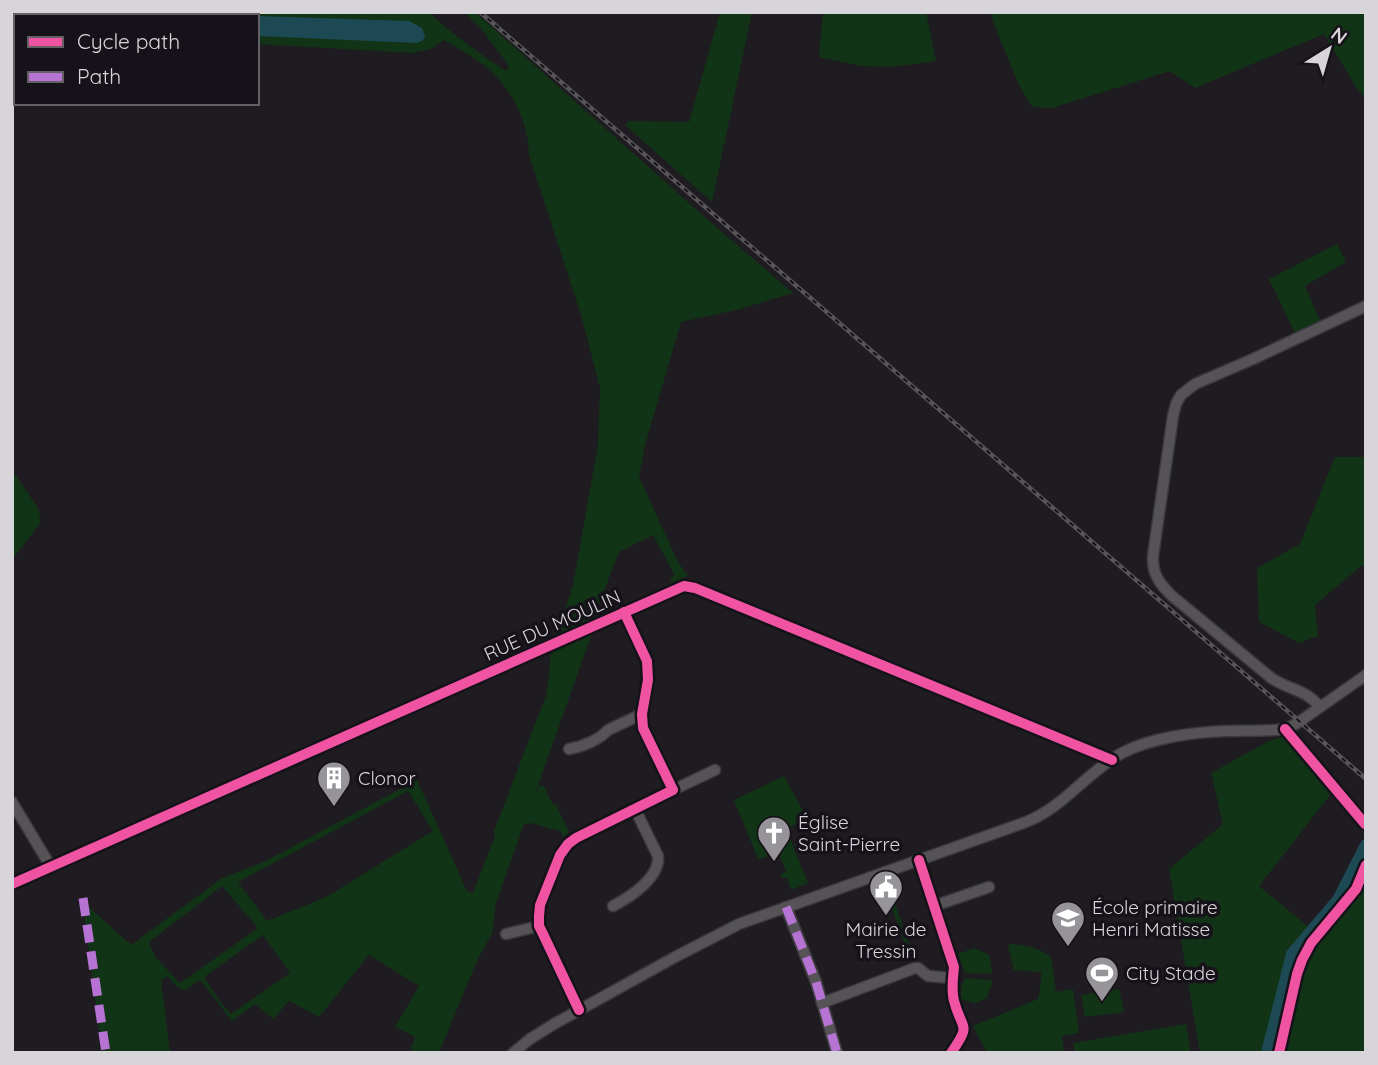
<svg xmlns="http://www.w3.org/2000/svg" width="1378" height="1065" font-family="Quicksand,sans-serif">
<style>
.green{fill:#113316;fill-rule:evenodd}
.water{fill:#1d4955}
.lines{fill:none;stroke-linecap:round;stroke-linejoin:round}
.river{stroke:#1d4955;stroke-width:12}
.minor-casing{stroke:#3a383c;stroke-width:13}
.minor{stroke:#555356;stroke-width:10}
.rail-casing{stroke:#575558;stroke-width:4.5}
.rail{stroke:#161219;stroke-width:2;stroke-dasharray:5;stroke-linecap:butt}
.quiet{stroke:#b673d3;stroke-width:9;stroke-dasharray:18 9;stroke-linecap:butt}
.cycleway-casing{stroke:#161219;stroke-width:15}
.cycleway{stroke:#f153a3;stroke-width:10}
.labels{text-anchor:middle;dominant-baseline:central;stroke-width:7;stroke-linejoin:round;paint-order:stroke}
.street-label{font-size:19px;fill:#d8d5da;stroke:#161219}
.poi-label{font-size:19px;fill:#d8d5da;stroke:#161219;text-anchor:start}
</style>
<rect width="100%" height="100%" fill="#1f1c21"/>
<g class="green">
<path d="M 181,12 L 429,12 C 453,35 479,53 506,71 L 509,66 L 480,27 L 464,12 L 475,12 L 708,220 L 793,293 L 740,309 L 681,322 L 645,445 L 639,477 L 678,562 L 688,576 L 669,583 L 674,574 L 653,535 L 619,552 L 598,606 L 599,616 L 554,638 L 563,616 L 573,585 L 598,445 L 600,388 L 581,315 L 529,155 C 528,119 511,86 482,64 C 470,55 457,48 444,40 L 431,49 L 413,53 L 257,44 L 257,16 L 181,16 Z"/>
<polygon points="720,12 752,12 712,202 625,125 629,121 689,122"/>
<polygon points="823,12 926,12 936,61 892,67 861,66 819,57"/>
<polygon points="991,12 1366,12 1366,99 1356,87 1324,34 1195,88 1170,71 1052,108 1032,107 1018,83 993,22"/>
<polygon points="1337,244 1346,262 1305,286 1320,321 1295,333 1269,279"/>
<polygon points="1335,457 1366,457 1366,565 1361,566 1315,605 1318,636 1299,643 1259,622 1257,568 1300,544"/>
<polygon points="12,470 38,508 41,522 12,560"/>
<path d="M 593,630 L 535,794 L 540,785 L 544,786 L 553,805 L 556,804 L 569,832 L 563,837 L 560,831 L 530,823 L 524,824 L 496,903 L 492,933 L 476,963 L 439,1053 L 411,1053 L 411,1048 L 415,1037 L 395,1027 L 419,986 L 369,955 L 319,1017 L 289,1001 L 273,1019 L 255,1004 L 232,1021 L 200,980 L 185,990 L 177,987 L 167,976 L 161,981 L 170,1053 L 102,1053 L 83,903 L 80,899 L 131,945 L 222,878 L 264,862 L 417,780 L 467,891 L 473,893 L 495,836 L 494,831 L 547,693 L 551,650 ZM 408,791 L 433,831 L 326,897 L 267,921 L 238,882 ZM 222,886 L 258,928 L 180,983 L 156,958 L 149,942 ZM 263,935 L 290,973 L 231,1014 L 218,999 L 204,977 Z"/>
<polygon points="1284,736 1330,795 1259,886 1316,933 1366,874 1366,1053 1200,1053 1169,869 1223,824 1211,773 1267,742"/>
<polygon points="784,776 807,818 786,829 808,883 791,890 787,878 783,878 780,874 786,872 776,846 767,850 767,857 758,859 734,800"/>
<polygon points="887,880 914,959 910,960 888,896 881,891 878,882"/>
<path d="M 1009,944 C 1025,945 1038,947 1051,957 L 1056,992 L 1073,989 L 1079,1033 L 1062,1036 L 1064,1053 L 987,1053 L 973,1026 L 1038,999 L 1041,984 L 1041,972 L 1014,970 L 1008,947 Z"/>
<polygon points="974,948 989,955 992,971 991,974 965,973 958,954"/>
<polygon points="965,978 991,980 992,983 987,998 975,1003 961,999 961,988"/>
<polygon points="1119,989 1124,1012 1085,1017 1081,995"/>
<polygon points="1186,1024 1191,1053 1075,1053 1073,1043"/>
</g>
<polygon class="water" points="257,16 409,21 422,28 425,36 423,40 417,43 257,36"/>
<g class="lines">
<polyline class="river" points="1267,1053 1292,954 1338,900 1366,845"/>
<g class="minor-casing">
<g id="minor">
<path d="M 1320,707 C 1303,687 1289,691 1270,677 L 1171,595 C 1159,583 1152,573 1153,556 L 1173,416 L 1176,404 L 1181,395 L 1195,384 L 1253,359 L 1366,306"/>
<polyline points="1285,729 1366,824"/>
<path d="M 569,749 C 582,747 599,740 608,730 L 642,714"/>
<polyline points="673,790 715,770"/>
<polyline points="12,802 51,867"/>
<path d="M 919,860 L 954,967 C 953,978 951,990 954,1001 C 962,1031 972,1023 951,1053"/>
<polyline points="12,884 684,586 695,588 1112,760"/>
<path d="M 613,906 C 630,897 660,878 658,856 L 635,809"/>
<polyline points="934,906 989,887"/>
<polyline points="786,907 816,982 837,1053"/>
<polyline points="506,934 539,926"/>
<polyline points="822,1003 915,968 918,968 928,976 952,978"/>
<polyline points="579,1010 543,934 539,926 539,916 540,905 560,855 568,844 576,838 673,790 643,728 642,714 648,680 647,661 624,612"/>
<path d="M 513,1053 L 530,1039 L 554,1024 L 675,957 L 739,924 L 1026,822 C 1064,807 1087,772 1122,753 C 1150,738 1194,732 1226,731 C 1246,730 1266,732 1285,729 L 1296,724 L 1366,675"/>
</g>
</g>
<use href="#minor" class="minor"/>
<g class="rail-casing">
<polyline id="rail" points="480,12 1366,779"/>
</g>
<use href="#rail" class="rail"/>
<g class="quiet">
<polyline points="83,898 106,1053"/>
<polyline points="786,907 816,982 837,1053"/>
</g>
<g class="cycleway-casing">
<g id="cycleway">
<polyline points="1285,729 1365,824"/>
<path d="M 919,860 L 954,967 C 953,978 951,990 954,1001 C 962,1031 972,1023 951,1053"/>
<polyline points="12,884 684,586 695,588 1112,760"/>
<polyline points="579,1010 543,934 539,926 539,916 540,905 560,855 568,844 576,838 673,790 643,728 642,714 648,680 647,661 624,612"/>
<polyline points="1279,1053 1297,974 1302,960 1311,943 1356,889 1366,865"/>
</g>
</g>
<use href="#cycleway" class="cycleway"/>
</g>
<defs>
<g id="building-pin" transform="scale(1.75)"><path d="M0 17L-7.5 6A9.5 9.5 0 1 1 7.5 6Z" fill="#979499" stroke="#161219"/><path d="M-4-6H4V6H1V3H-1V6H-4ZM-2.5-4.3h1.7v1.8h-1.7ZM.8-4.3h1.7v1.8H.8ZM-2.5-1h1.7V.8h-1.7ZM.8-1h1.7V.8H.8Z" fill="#fff"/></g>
<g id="church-pin" transform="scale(1.75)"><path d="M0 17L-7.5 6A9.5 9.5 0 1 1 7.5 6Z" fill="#979499" stroke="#161219"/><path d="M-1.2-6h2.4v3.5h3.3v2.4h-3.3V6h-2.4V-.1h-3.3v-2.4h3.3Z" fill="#fff"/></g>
<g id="civic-pin" transform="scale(1.75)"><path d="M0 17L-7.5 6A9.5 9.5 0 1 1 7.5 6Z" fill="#979499" stroke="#161219"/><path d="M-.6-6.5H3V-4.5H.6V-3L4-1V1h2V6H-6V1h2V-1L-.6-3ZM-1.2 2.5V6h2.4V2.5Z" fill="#fff"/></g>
<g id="school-pin" transform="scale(1.75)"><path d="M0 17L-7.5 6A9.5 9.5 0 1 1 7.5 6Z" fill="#979499" stroke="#161219"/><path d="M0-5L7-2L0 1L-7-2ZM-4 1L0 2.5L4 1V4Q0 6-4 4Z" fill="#fff"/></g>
<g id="stadium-pin" transform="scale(1.75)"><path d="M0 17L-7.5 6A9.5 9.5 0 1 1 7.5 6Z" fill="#979499" stroke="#161219"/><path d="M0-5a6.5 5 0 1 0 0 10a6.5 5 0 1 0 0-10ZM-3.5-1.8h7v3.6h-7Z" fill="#fff"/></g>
</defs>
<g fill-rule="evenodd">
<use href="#building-pin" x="334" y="778"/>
<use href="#church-pin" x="774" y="833"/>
<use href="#civic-pin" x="886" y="887"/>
<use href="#school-pin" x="1068" y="918"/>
<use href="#stadium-pin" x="1102" y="973"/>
</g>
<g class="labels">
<g class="street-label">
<text transform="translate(552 625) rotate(-24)">RUE DU MOULIN</text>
</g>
<g class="poi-label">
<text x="358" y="778">Clonor</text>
<text x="798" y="822">Église<tspan x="798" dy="22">Saint-Pierre</tspan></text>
<text x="1092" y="907">École primaire<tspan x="1092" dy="22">Henri Matisse</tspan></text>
<text x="886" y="929" text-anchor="middle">Mairie de<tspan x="886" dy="22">Tressin</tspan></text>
<text x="1126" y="973">City Stade</text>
</g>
</g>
<rect width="1378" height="1065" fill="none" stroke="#d8d5da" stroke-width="28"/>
<rect x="14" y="14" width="245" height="91" fill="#161219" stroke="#646066" stroke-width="2"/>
<rect x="28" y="37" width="35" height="10" fill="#f153a3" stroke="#646066" stroke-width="2"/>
<text x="77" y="49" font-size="21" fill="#d8d5da">Cycle path</text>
<rect x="28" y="72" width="35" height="10" fill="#b673d3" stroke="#646066" stroke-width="2"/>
<text x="77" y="84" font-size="21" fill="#d8d5da">Path</text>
<g transform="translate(1329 49) rotate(37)" stroke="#161219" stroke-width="5" paint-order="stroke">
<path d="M0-5L12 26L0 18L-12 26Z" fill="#d8d5da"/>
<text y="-10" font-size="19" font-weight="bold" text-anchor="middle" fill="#d8d5da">N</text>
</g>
</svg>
